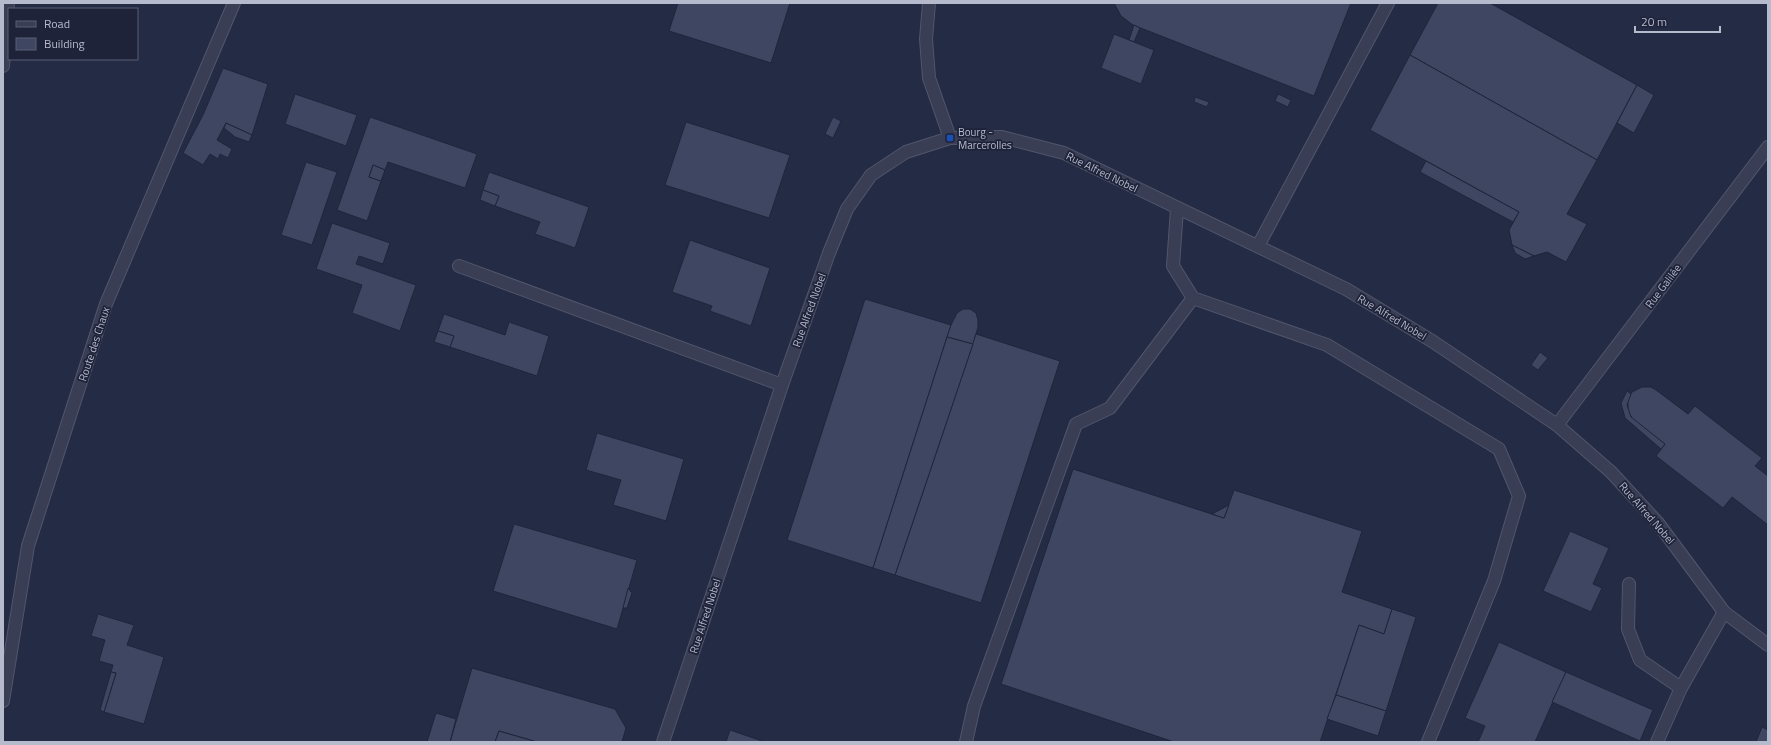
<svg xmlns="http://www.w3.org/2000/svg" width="1771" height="745" font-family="'Titillium Web',sans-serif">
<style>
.building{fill:#3e4661;stroke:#20253b}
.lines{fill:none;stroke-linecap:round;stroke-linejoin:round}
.minor-casing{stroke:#51566b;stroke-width:14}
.minor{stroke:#393e54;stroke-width:12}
.transit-dot{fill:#1a4fb4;stroke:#1e2339;stroke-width:1.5}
.labels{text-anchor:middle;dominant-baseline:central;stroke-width:3.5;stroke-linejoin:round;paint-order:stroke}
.poi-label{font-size:11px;fill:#b6bacd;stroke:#1e2339;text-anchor:start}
.street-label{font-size:11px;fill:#b6bacd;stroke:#1e2339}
</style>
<rect width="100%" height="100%" fill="#242b44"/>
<g class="building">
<polygon points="678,3 790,3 771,63 669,31"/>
<polygon points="1114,3 1351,3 1314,96 1133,25 1121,16"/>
<polygon points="1438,3 1490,3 1637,85 1597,160 1410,55"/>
<polygon points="1134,25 1140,28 1134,42 1129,40"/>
<polygon points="1114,34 1154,50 1141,84 1101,68"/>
<polygon points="1410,55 1597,160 1567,214 1587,224 1566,262 1547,252 1534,256 1512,245 1509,230 1519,212 1370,130"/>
<polygon points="223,68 268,84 252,135 226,123 217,140 232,149 228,158 220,154 218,159 210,154 203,165 183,153 203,115"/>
<polygon points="1637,85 1654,95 1634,133 1617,123"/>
<polygon points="295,94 357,115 346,146 285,124"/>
<polygon points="1278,94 1291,100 1288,107 1275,101"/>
<polygon points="1195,97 1209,102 1207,107 1194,102"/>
<polygon points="370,117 477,154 465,188 388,162 385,170 373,165 369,177 381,181 367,221 337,210"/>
<polygon points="833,117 841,121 833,138 825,134"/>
<polygon points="686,122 790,155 769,218 665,185"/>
<polygon points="226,123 252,135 249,142 235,137 224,128"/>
<polygon points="1426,161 1519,212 1513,222 1420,172"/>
<polygon points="306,162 337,172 312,245 281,235"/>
<polygon points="373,165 385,170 381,181 369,177"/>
<polygon points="489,172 589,207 575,248 535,234 540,222 495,206 499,196 483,190"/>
<polygon points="483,190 499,196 495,206 480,200"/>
<polygon points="332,223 390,243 383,264 359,256 356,264 416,285 400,331 352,313 362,285 316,269"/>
<polygon points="690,240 770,268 751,326 710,311 712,306 672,292"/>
<polygon points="1512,245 1534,256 1525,259 1515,253"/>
<polygon points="865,299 951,325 873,568 787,540"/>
<polygon points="963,309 970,309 976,313 978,320 978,327 973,344 947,337 951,325 957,313"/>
<polygon points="444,314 505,335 509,322 549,336 537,376 450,347 454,336 438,331"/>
<polygon points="438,331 454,336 450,347 434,342"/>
<polygon points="976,334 1060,361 981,603 895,575"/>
<polygon points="947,337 973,344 895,575 873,568"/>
<polygon points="1540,352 1548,358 1538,370 1531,365"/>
<polygon points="1642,387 1651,387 1656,390 1688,414 1695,406 1762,458 1755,466 1768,476 1768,525 1732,497 1723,508 1656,456 1665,444 1633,420 1628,411 1628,399 1632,392"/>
<polygon points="1627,391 1631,394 1627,405 1631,417 1665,444 1661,449 1625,418 1621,403"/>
<polygon points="597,433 684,459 666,521 613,505 621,480 586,470"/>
<polygon points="1073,469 1224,518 1234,490 1362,531 1342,592 1392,609 1384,634 1359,625 1320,742 1174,742 1001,684"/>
<polygon points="1229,505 1224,518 1212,514"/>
<polygon points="514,524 637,560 617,629 493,591"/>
<polygon points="1570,531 1609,548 1593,584 1602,588 1591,612 1543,591"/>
<polygon points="628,588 632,593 627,608 623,608"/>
<polygon points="1392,609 1416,617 1386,711 1336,695 1359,625 1384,634"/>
<polygon points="98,614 134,625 127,645 164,657 144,724 104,712 116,673 111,672 113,665 99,661 105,640 91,636"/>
<polygon points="1499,642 1566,672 1535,742 1478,742 1485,726 1465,718"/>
<polygon points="472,668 615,709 626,728 622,742 537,742 499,731 495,742 450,742"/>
<polygon points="111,672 116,673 104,712 100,710"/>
<polygon points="1566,672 1653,710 1640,741 1552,702"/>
<polygon points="1336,695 1386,711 1378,736 1327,719"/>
<polygon points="436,713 456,719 450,742 427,742"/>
<polygon points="1762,727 1768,730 1768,742 1756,742"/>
<polygon points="730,730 765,742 726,742"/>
<polygon points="499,731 537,742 495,742"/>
</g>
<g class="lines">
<g class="minor-casing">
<g id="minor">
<polyline points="929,3 926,39 929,78 950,138"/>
<polyline points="3,66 8,3"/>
<polyline points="1177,209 1173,266 1193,298 1327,345 1499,449 1519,496 1494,581 1428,742"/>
<polyline points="1258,246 1388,3"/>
<polyline points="459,266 782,385"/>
<polyline points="1557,425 1768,147"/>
<polyline points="1629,584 1628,629 1640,660 1681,688"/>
<polyline points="3,701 28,546 106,304 234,3"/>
<polyline points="663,742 782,385 829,253 847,209 871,175 906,152 950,138 1002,137 1064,153 1346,289 1432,341 1557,425 1611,472 1658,523 1724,612 1768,645"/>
<polyline points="966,742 974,706 1076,424 1110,408 1193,298"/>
<polyline points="1657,742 1681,688 1724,612"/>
</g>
</g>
<use href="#minor" class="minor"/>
</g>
<rect class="transit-dot" x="946" y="134" width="8" height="8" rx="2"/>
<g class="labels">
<g class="poi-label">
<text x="958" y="132">Bourg -<tspan x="958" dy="13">Marcerolles</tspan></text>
</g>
<g class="street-label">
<text transform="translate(1102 172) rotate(26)">Rue Alfred Nobel</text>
<text transform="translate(1663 286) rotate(-53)">Rue Galilée</text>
<text transform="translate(809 310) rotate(-70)">Rue Alfred Nobel</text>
<text transform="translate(1392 317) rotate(31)">Rue Alfred Nobel</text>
<text transform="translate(94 344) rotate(-72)">Route des Chaux</text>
<text transform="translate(1647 513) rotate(49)">Rue Alfred Nobel</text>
<text transform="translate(705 616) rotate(-72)">Rue Alfred Nobel</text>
</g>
</g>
<rect width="1771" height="745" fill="none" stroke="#b6bacd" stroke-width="8"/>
<rect x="8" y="8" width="130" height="52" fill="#1e2339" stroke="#5b5f74"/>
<rect x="16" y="21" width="20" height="6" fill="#393e54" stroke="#5b5f74"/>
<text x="44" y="28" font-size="12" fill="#b6bacd">Road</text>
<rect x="16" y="38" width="20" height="12" fill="#3e4661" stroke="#5b5f74"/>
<text x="44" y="48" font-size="12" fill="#b6bacd">Building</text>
<path d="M1635 26v6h85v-6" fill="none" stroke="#b6bacd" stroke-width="2"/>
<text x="1641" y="26" font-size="12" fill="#b6bacd" stroke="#1e2339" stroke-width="3" paint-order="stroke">20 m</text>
</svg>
